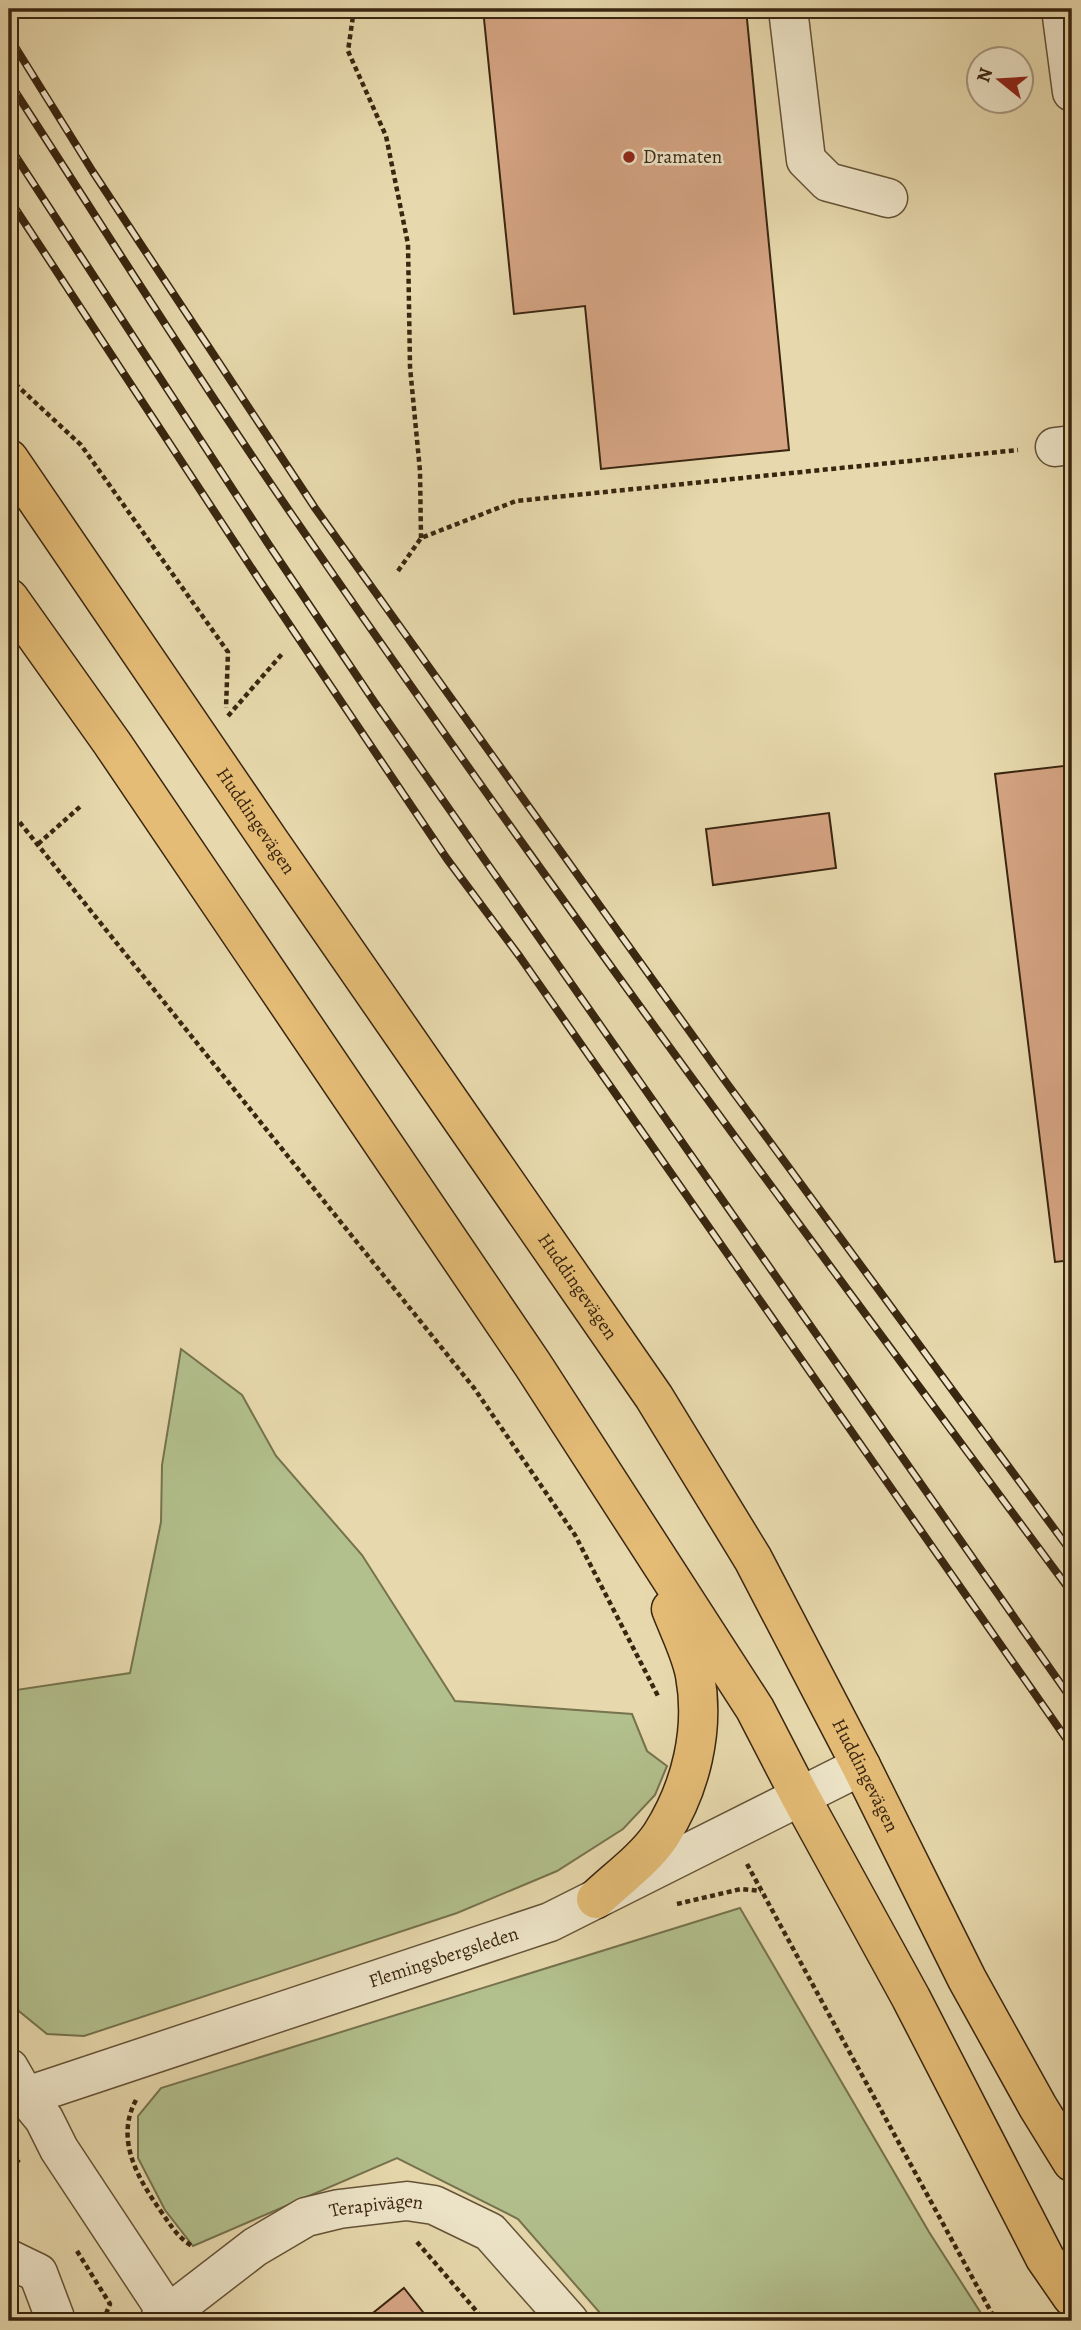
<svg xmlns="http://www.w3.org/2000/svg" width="1081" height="2330" font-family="Alegreya,serif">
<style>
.green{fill:#b2c08d;stroke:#76734e;stroke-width:2}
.building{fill:#d5a483;stroke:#3a2610;stroke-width:2}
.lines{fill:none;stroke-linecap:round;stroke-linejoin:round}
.minor-casing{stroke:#655337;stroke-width:41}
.major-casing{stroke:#3a2610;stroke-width:41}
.path{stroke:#3a2610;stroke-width:4.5;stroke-dasharray:5 3.5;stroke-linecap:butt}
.minor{stroke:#efe6ca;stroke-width:38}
.major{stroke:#e4bc76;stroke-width:38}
.rail-casing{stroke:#3a2610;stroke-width:8}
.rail{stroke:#efe6ca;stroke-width:5;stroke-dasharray:16;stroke-linecap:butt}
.poi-dot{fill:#8f2418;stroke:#efe6ca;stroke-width:2.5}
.labels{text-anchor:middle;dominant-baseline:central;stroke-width:5;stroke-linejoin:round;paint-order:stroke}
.poi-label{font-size:19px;fill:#3a2610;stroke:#efe6ca;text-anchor:start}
.street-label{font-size:19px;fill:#3a2610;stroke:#efe6ca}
</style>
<rect width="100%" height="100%" fill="#e7d9ad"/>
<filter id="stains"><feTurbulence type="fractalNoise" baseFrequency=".00286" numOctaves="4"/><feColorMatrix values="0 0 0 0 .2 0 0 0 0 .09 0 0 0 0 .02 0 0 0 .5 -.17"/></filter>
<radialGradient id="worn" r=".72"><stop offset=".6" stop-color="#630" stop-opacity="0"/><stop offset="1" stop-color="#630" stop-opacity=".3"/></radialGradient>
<g class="green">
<polygon points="181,1349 242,1395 276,1456 362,1555 455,1701 632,1714 647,1751 667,1766 655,1795 623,1829 557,1871 457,1913 84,2036 47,2034 9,2003 9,1691 130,1673 161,1522 162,1465"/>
<polygon points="740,1908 929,2232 986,2321 607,2321 518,2219 397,2158 193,2246 165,2210 138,2158 138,2116 161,2088"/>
</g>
<g class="building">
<polygon points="483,9 746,9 789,450 601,469 585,306 514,314"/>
<polygon points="1072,765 1072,1260 1055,1262 995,774"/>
<polygon points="829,813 836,868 713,885 706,829"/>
<polygon points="404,2288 430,2321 363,2321"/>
<polygon points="9,2306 21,2321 9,2321"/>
</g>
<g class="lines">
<g class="minor-casing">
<g id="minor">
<polyline points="788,9 806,160 828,182 888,198"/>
<polyline points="1061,9 1072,92"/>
<polyline points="1055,447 1072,445"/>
<polyline points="9,2068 25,2096 44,2119 59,2149 168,2314"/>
<path id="s1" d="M 9,2102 L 550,1922 L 861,1766"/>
<polyline points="9,2259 38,2273 55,2318 54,2321"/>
<path id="s2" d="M 159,2321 L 255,2247 L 306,2217 L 339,2209 L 407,2201 L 434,2205 L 490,2232 L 569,2321"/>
</g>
</g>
<g class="major-casing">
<g id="major">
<path id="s3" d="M 9,459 L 270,842 L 654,1397 L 753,1559 L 861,1766 L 967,1979 L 1038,2107 L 1072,2162"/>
<polyline points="9,598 112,743 533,1365 755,1709 800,1796 911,1998 1045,2258 1072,2297"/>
<path d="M 596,1899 C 617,1879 645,1859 661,1835 C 691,1788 705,1730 695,1675 C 691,1653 679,1630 671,1609"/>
</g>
</g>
<g class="path">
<polyline points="354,9 348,51 386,136 408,244 410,367 420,471 421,538"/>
<polyline points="9,378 81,445 228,652 226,708"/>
<polyline points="398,571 421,538 516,501 1018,450"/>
<polyline points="228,716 282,654"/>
<polyline points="9,809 474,1388 575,1535 658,1696"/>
<polyline points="38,844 82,805"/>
<polyline points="747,1864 996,2321"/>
<polyline points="677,1904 741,1889 761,1891"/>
<path d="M 136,2100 C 115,2139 137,2177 160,2210 C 170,2224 177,2237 192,2246"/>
<polyline points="9,2154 21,2164"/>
<polyline points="417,2242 485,2321"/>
<polyline points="77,2251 110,2304 103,2321"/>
</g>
<use href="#minor" class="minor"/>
<use href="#major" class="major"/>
<g class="rail-casing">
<g id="rail">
<polyline points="9,37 93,172 315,508 723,1078 1072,1553"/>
<path d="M 9,82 C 105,230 199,380 299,525 C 548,887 810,1240 1072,1593"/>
<polyline points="9,146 267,542 375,703 1072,1700"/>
<polyline points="9,199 260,581 447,859 520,957 1072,1747"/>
</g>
</g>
<use href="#rail" class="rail"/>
</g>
<circle class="poi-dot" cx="629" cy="157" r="7"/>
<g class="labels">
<g class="poi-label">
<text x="643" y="157">Dramaten</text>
</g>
<g class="street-label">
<text stroke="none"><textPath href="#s3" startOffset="438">Huddingevägen</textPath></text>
<text stroke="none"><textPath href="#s3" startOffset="1004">Huddingevägen</textPath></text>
<text stroke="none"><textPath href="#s3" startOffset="1572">Huddingevägen</textPath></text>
<text stroke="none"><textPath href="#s1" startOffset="458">Flemingsbergsleden</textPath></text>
<text stroke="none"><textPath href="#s2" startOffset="252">Terapivägen</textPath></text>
</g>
</g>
<rect width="1081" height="2330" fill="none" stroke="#e7d9ad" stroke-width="35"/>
<rect x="10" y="10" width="1060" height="2309" fill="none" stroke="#3a2610" stroke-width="3.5"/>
<rect x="18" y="18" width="1046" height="2295" fill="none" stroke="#3a2610" stroke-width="2"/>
<g transform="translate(1000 80) rotate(288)"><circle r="33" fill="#efe6ca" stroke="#a79980" stroke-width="2"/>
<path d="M0-5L12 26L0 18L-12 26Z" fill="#8f2418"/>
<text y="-10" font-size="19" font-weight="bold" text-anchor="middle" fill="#3a2610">N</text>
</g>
<rect width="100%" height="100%" filter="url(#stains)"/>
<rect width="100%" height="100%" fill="url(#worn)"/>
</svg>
